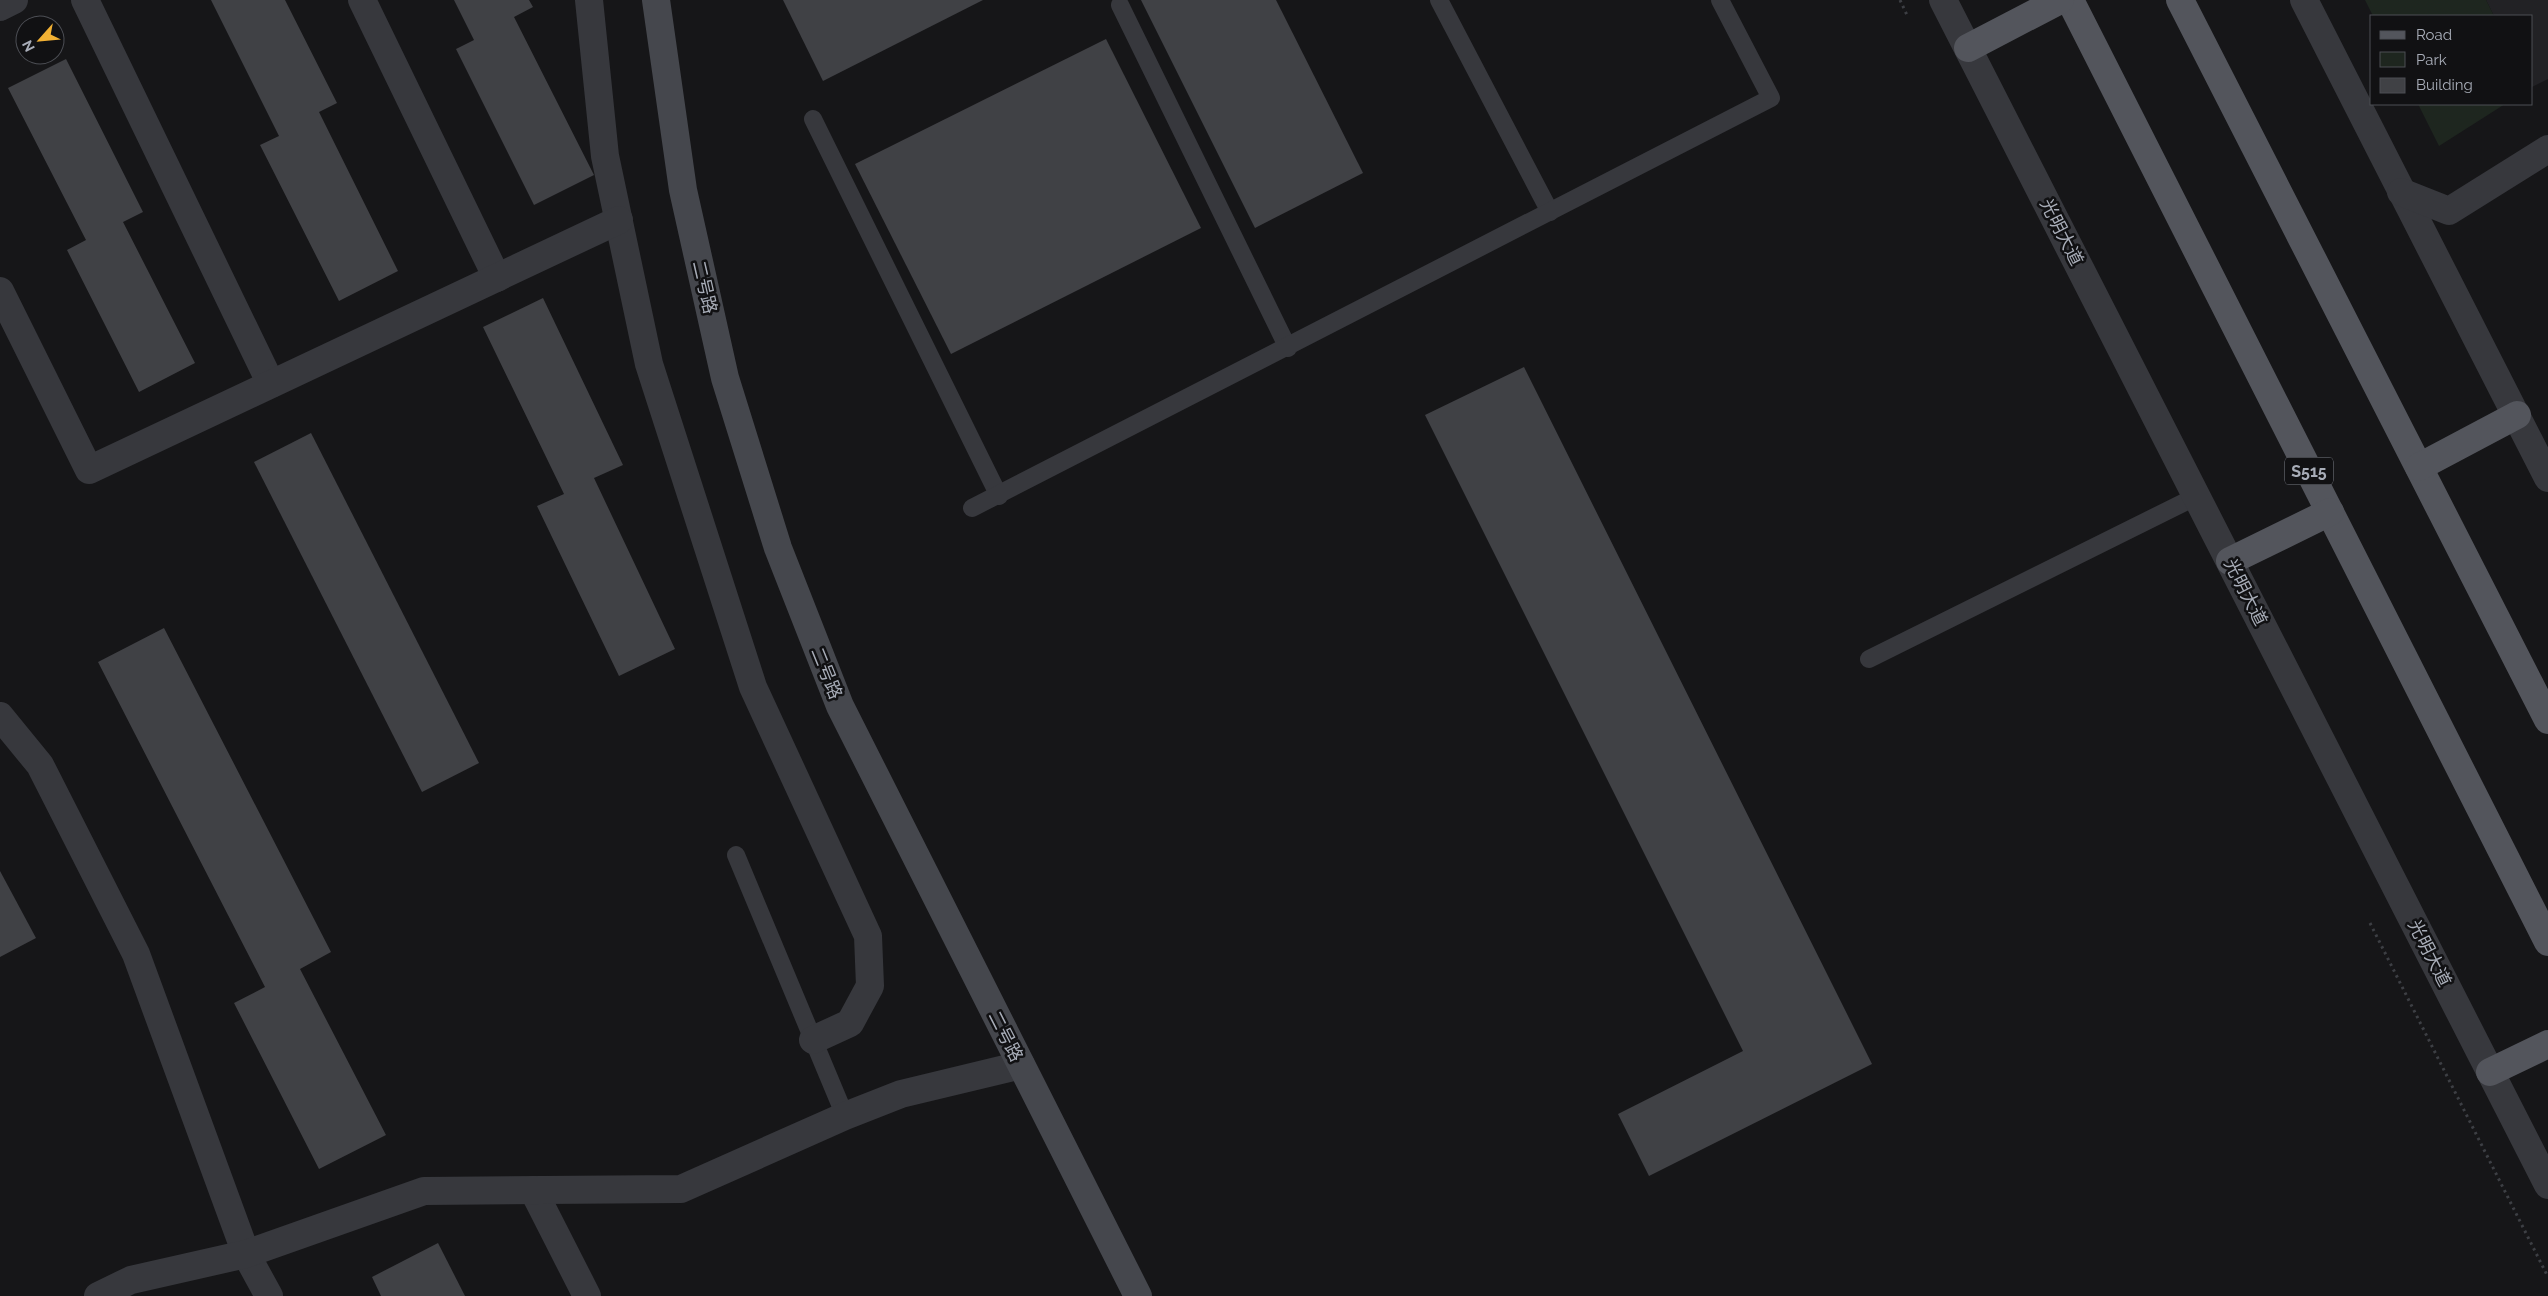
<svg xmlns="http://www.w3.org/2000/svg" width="2548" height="1296" font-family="Raleway,'Noto Sans SC',sans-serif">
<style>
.built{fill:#222225}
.green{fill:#1e261f}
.building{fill:#404145}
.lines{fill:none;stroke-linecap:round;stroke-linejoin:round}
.path{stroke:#3d3f44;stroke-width:3;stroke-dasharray:2.5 4;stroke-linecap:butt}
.lane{stroke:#37383d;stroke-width:18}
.street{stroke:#37383d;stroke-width:28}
.secondary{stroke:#45474d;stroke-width:28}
.primary{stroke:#53555c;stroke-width:28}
.labels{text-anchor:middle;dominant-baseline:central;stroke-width:5;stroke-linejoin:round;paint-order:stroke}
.shield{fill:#111113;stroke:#7b7e86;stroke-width:1}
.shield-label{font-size:16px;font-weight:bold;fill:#a8adb8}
.street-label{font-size:18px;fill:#a8adb8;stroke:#111113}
</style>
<rect width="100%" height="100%" fill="#161618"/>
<polygon class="built" points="2486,0 2548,0 2548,79 2532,87 2532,16 2494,16"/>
<g class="green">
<polygon points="2365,0 2486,0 2494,16 2373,16"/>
<polygon points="2418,104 2505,104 2439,146"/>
</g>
<g class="building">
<polygon points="211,0 285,0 337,103 319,112 398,271 339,301 260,145 279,136"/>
<polygon points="454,0 529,0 533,7 514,17 594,175 534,205 456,49 474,40"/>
<polygon points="783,0 983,0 823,81"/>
<polygon points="1141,0 1276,0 1363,173 1255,228"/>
<polygon points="1106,39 1201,228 951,354 855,164"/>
<polygon points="66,59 143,212 123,222 195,363 139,392 67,250 86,240 8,88"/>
<polygon points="543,298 623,465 594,478 675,649 619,676 537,506 564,494 483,327"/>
<polygon points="1524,367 1872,1064 1649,1176 1618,1114 1743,1051 1425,415"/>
<polygon points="311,433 479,763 422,792 254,462"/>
<polygon points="164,628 331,952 300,969 386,1135 319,1169 234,1003 265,987 98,662"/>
<polygon points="0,871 36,938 0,957"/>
<polygon points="438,1243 465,1296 381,1296 372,1277"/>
</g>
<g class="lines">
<g class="path">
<polyline points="1900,0 1907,15"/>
<polyline points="2370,923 2548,1277"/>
</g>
<g class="lane">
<polyline points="1439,0 1550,212"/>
<polyline points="1120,5 1288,348"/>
<polyline points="813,119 999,496"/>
<polyline points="972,508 1771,98 1720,0"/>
<polyline points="1869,659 2197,496"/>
<polyline points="736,855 845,1116"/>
</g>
<g class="street">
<polyline points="85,0 271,384"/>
<polyline points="362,0 497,278"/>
<polyline points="589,0 605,156 649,364 753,687 868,936 870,986 850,1023 813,1040"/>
<polyline points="1943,0 2548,1185"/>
<polyline points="2304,0 2548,478"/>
<polyline points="0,7 14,0"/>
<polyline points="2401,192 2449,211 2548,149"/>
<polyline points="0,291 89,470 619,220"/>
<polyline points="0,716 40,765 136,954 246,1254 269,1296"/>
<polyline points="533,1190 587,1296"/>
<polyline points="98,1296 131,1280 246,1254 424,1191 681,1189 845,1116 901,1094 1021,1065"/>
</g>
<polyline class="secondary" points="656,0 683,190 725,378 778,548 840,706 1138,1296"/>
<g class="primary">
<polyline points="2070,0 2548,942"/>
<polyline points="2180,0 2548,720"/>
<polyline points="1968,48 2060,0"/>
<polyline points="2419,467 2517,415"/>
<polyline points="2230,561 2330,512"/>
<polyline points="2490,1072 2548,1044"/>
</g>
</g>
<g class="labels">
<rect class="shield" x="2285" y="457.5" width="48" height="27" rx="4"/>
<g class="shield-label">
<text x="2309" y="471">S515</text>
</g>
<g class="street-label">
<text transform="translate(2062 232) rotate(63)">光明大道</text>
<text transform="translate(705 287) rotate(77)">二号路</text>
<text transform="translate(2246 592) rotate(63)">光明大道</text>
<text transform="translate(827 673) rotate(68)">二号路</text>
<text transform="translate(2430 953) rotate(63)">光明大道</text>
<text transform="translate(1006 1036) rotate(63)">二号路</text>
</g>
</g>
<rect x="2370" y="15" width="162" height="90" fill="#111113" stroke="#4d4f55"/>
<rect x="2380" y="31" width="25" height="8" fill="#53555c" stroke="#4d4f55"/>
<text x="2416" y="40" font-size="15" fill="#a8adb8">Road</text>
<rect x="2380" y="52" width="25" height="15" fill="#1e261f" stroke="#4d4f55"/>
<text x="2416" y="65" font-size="15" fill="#a8adb8">Park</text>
<rect x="2380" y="78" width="25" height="15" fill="#404145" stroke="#4d4f55"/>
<text x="2416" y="90" font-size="15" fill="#a8adb8">Building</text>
<g transform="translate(40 40) rotate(243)"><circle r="24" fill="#111113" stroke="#4d4f55"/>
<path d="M0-4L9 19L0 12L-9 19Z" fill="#f2b134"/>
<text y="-8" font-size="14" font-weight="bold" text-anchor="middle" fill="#a8adb8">N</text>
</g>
</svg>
